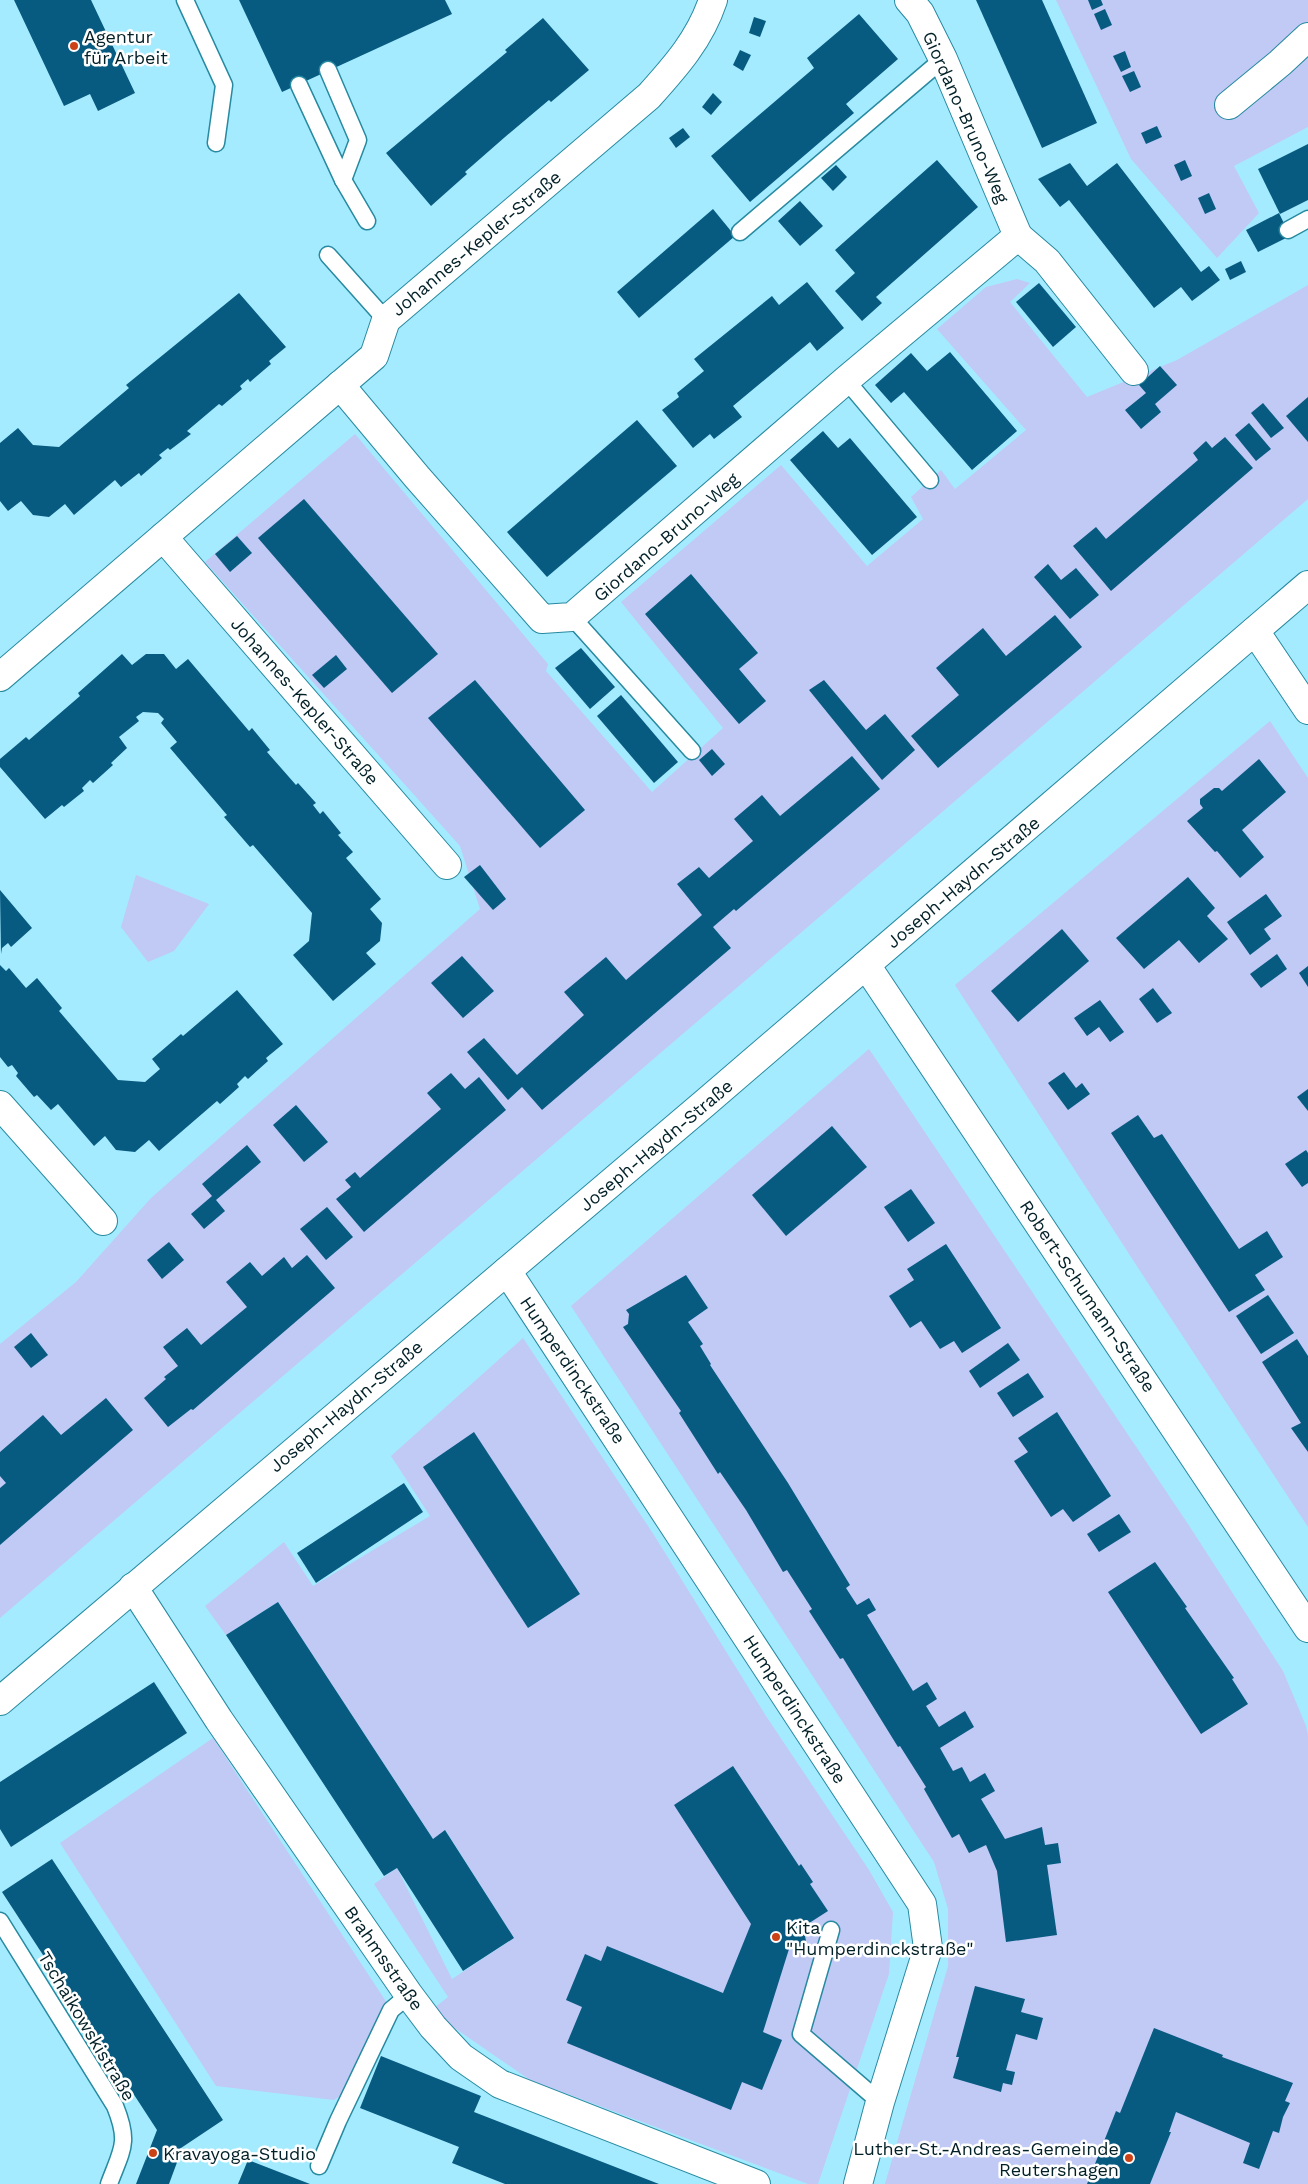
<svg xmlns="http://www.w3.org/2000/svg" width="1308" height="2184" font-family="'Work Sans',sans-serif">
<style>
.green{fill:#c1c9f5}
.building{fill:#075a80}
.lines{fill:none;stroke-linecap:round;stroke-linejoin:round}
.lane-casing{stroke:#278aa0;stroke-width:19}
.street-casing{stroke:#278aa0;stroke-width:30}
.lane{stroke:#fff;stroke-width:16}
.street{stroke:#fff;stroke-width:28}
.poi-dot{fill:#cb4217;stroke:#fff;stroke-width:2}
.labels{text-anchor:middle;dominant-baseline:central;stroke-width:5;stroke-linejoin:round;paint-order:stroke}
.poi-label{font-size:18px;fill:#022027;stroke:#fff;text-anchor:start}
.street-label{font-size:18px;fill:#022027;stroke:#fff}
</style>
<rect width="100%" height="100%" fill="#a5ebff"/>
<g class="green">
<polygon points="1056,0 1308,0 1308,127 1234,166 1259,213 1217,258 1131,159"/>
<polygon points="1017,279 1030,283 1010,302 1087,397 1177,360 1308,285 1308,499 0,1618 0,1344 76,1282 151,1198 480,909 460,846 205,562 355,434 548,664 546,671 652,792 723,728 621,602 781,465 867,566 923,519 911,497 941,470 955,489 1026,430 937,329 986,287"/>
<polygon points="1270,721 1308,778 1308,1527 1155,1294 955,985"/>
<polygon points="136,875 209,904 174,951 148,962 121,927"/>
<polygon points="869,1049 1188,1524 1283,1671 1306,1726 1308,1735 1308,2184 885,2184 948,1966 948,1909 934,1862 571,1306"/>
<polygon points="523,1338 654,1535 766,1716 869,1870 893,1912 889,1974 818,2184 808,2184 530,2080 430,2011 448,1997 374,1884 397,1868 452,1979 514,1938 446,1831 433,1839 278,1602 226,1635 205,1606 284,1542 313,1586 430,1516 391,1456"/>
<polygon points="213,1738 387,2003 345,2093 334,2100 216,2086 60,1843"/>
</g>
<g class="building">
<polygon points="14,0 91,0 135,93 98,111 90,94 64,106"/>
<polygon points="239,0 445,0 452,14 282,92"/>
<polygon points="976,0 1042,0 1097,123 1042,148"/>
<polygon points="1088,0 1101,0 1103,5 1092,10"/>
<polygon points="1105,9 1112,25 1101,30 1094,14"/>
<polygon points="859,14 898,59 846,104 854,113 750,202 711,156 814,68 807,58"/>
<polygon points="754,17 766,21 760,37 749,33"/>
<polygon points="543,18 589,70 551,102 549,100 505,137 465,172 467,174 431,206 386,153 507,52 505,50"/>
<polygon points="740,50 751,55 743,71 733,65"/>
<polygon points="1125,51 1131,67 1121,72 1113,56"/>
<polygon points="1134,71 1141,87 1130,92 1122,76"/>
<polygon points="713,93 722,102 711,115 702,107"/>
<polygon points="1157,126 1162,137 1146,144 1141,133"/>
<polygon points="683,128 690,137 676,148 669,138"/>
<polygon points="1308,144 1308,200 1280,214 1258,169"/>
<polygon points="937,160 978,207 876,297 882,303 862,321 835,291 855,273 835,250"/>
<polygon points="1185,160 1192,176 1181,181 1174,165"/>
<polygon points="1070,163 1087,186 1117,163 1201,272 1209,266 1220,280 1192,301 1181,287 1154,308 1069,200 1060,207 1038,179"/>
<polygon points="836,165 847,177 833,191 821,178"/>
<polygon points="1209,193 1216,209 1205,214 1198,198"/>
<polygon points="800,201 823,226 800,246 778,221"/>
<polygon points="713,209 735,236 639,318 617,292"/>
<polygon points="1279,213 1290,236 1258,252 1246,230"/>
<polygon points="1241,261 1246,272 1230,280 1225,269"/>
<polygon points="807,282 844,328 817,351 810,342 733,406 742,417 714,439 710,434 693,448 662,410 679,397 677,393 704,371 694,359 772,296 779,305"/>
<polygon points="1039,283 1076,327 1053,347 1016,302"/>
<polygon points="239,293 286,347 269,361 271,364 250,382 248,379 240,386 242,389 222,406 219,404 187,431 191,434 170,450 168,448 159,455 162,458 141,476 139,473 121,487 115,480 74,515 65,504 49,517 33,515 21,501 8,511 0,501 0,443 18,428 33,445 59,447 129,388 126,385"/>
<polygon points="950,352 1017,431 972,470 904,392 891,403 875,385 911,353 927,371"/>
<polygon points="1160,366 1177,385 1155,404 1161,412 1141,429 1125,410 1146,393 1139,385"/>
<polygon points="1308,397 1308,442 1286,416"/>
<polygon points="1263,403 1284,428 1271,438 1251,413"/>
<polygon points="637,420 677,466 547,577 507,532"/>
<polygon points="1249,423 1271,449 1256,461 1235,435"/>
<polygon points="823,431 838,448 850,438 917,517 872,555 790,460"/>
<polygon points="1225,437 1253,468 1111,591 1073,546 1096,527 1106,539 1198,460 1193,453 1206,441 1212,448"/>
<polygon points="304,499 438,654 392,693 258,538"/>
<polygon points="237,536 252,553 230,572 215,554"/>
<polygon points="1048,564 1061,580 1076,568 1099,595 1070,619 1034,577"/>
<polygon points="691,574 758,653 739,669 766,701 739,724 645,614"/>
<polygon points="1055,615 1082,647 938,768 911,736 959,695 936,668 983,628 1006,656"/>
<polygon points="581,648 615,687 590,709 555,668"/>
<polygon points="122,654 132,665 146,654 164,654 176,669 188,659 249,731 252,728 270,750 267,752 296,785 298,783 316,803 313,805 320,814 323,811 341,833 338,835 353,852 346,858 381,899 370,909 382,923 380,941 366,953 376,964 333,1001 293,955 309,941 312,913 253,845 250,847 224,817 227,815 170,748 177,742 161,723 164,719 158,713 143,712 136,717 139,721 119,737 127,748 111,763 113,765 93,783 90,780 82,788 84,791 64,807 62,805 45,819 0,767 0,759 26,737 29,740 80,696 78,693"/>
<polygon points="336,655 347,669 324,688 312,675"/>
<polygon points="475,680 585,810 540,848 428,718"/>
<polygon points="824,680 866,730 885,714 915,750 882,780 809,690"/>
<polygon points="621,695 678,762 654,783 597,716"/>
<polygon points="712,749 725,764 712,776 699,760"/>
<polygon points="852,756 880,789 736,911 734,909 713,927 731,948 542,1110 522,1087 508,1100 467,1052 484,1038 517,1075 584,1015 564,992 606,957 626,980 702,915 677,884 699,867 709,878 753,841 734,819 762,795 780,816"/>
<polygon points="1259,759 1286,792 1242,830 1264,857 1240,878 1217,851 1215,852 1187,821 1203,808 1200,804 1200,799 1214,788 1219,788 1222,791"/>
<polygon points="480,865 506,899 493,910 464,877"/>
<polygon points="1188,877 1215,908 1207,916 1228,939 1199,963 1179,940 1144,969 1116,938"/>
<polygon points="0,890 32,928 11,947 8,943 2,948 1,954"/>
<polygon points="1266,894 1282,916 1264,929 1271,939 1250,955 1227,922"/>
<polygon points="1062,929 1089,961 1018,1022 991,991"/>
<polygon points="1277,954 1287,969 1261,988 1250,974"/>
<polygon points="462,956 494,991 463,1018 431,983"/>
<polygon points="0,965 6,971 9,968 26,988 37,978 62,1008 59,1011 118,1080 145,1082 160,1069 152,1059 181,1034 183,1036 237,990 283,1044 266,1058 268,1061 248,1079 245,1076 237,1084 239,1087 220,1104 217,1101 159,1151 149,1140 135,1152 116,1150 105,1136 94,1146 58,1104 51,1110 37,1095 34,1097 16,1076 18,1073 12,1065 8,1067 0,1057"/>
<polygon points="1308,966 1308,987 1299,973"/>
<polygon points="1153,988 1172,1013 1157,1023 1139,999"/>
<polygon points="1100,1000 1124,1032 1110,1042 1099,1027 1087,1036 1074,1018"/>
<polygon points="1064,1072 1076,1088 1082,1083 1090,1094 1068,1110 1048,1083"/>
<polygon points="451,1073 465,1089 479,1077 506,1110 364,1232 336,1199 351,1187 345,1180 355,1172 360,1178 441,1109 427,1093"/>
<polygon points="1308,1089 1308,1111 1297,1097"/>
<polygon points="296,1105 328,1142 304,1162 273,1125"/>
<polygon points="1138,1115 1154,1138 1162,1134 1239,1249 1267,1231 1283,1257 1255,1275 1265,1290 1229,1312 1111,1133"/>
<polygon points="832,1126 867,1167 786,1236 752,1195"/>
<polygon points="247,1145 261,1162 216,1200 225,1211 204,1229 191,1214 212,1196 202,1184"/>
<polygon points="1306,1150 1308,1153 1308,1183 1302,1187 1285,1164"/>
<polygon points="911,1189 935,1223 908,1242 884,1207"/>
<polygon points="327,1207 353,1237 326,1260 300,1229"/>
<polygon points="169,1242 184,1260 162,1279 147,1260"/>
<polygon points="946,1244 1001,1328 962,1353 954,1341 940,1349 921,1321 910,1328 889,1296 914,1280 907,1269"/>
<polygon points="307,1255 335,1288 193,1410 191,1409 168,1427 144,1398 166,1379 164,1377 178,1366 163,1347 187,1328 201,1345 247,1307 226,1282 250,1262 262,1276 284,1257 292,1268"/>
<polygon points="686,1275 708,1308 688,1322 703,1344 700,1346 711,1364 710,1365 788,1483 850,1585 846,1588 857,1605 869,1598 876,1610 867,1615 913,1691 927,1682 937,1699 926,1706 939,1727 965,1711 974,1727 940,1748 953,1771 962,1767 970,1782 985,1773 995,1791 981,1799 1005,1839 1042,1827 1045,1845 1058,1843 1061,1863 1047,1865 1057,1935 1006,1942 997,1871 986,1845 969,1853 959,1834 952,1838 924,1789 926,1787 900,1746 898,1747 843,1658 840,1659 809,1611 812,1609 787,1570 783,1572 746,1510 720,1472 718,1474 679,1413 681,1411 623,1327 628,1324 629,1314 626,1310"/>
<polygon points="1268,1295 1294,1333 1261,1354 1236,1316"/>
<polygon points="31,1333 48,1355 31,1368 14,1347"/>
<polygon points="1297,1339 1308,1356 1308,1452 1291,1428 1301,1423 1262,1362"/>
<polygon points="1008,1343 1020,1360 980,1388 969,1371"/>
<polygon points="1028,1373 1044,1397 1013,1417 997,1393"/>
<polygon points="106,1398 133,1430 0,1545 0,1488 6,1483 0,1476 0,1452 43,1415 61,1435"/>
<polygon points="1057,1412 1111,1496 1073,1522 1063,1509 1051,1517 1014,1461 1028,1452 1018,1438"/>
<polygon points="474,1432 580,1594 528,1628 423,1467"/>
<polygon points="404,1483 423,1512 316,1583 297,1553"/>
<polygon points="1119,1514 1131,1532 1099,1552 1087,1534"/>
<polygon points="1155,1562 1187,1607 1185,1608 1234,1678 1232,1679 1248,1704 1201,1734 1108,1592"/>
<polygon points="278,1602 433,1839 445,1830 514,1938 463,1971 397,1868 384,1876 226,1635"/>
<polygon points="154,1682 187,1733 11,1847 0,1829 0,1782"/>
<polygon points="733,1766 799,1866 801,1864 813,1882 810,1884 828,1911 803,1927 808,1950 789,1949 763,2032 782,2040 762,2090 742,2082 731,2110 567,2043 582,2007 566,2000 585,1954 601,1961 607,1946 723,1993 751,1924 674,1805"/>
<polygon points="52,1859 223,2120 175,2152 179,2157 169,2184 136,2184 157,2130 2,1892"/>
<polygon points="975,1986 1025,1999 1021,2012 1043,2018 1037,2040 1016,2034 1006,2070 1015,2072 1012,2085 1003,2083 1001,2092 953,2078 959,2057 956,2057"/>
<polygon points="1154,2028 1223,2055 1222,2057 1293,2083 1285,2101 1290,2103 1283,2117 1279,2133 1273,2131 1259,2169 1243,2163 1250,2143 1176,2112 1169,2132 1171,2132 1150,2184 1087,2184 1116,2111 1120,2113"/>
<polygon points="381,2056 481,2096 474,2112 659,2184 505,2184 452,2163 459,2147 360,2108"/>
<polygon points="248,2160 310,2184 238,2184"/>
</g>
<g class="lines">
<g class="lane-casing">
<g id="lane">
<polyline points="185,0 224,85 216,143"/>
<polyline points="328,70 358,140 343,180"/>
<polyline points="299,85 343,180 367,221"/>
<polyline points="1288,230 1308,219"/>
<polyline points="740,232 943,59"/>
<polyline points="328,255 386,320"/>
<polyline points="846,380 930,480"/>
<polyline points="572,617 692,751"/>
<path d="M 0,1921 L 115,2106 C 130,2143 122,2149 109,2184"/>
<polyline points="831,1930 801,2034 880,2102"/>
<polyline points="319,2166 338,2121 391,2010 409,1995"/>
</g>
</g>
<g class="street-casing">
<g id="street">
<polyline points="1229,105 1280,63 1308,37"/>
<polyline points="1018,236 1047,261 1134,371"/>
<polyline points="340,385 417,477 542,619 572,617 846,380 1018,236 943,59 920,13 909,0"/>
<polyline points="163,537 447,865"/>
<polyline points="1255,631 1308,710"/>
<path d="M 0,677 L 374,356 L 386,320 L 649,96 C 676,66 700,39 713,0"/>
<polyline points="866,965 1308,1628"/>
<polyline points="0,1105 103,1221"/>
<polyline points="507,1271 922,1904 928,1948 880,2102 858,2184"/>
<polyline points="133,1587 219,1720 409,1995 433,2027 461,2057 500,2084 756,2184"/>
<polyline points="0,1701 705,1103 1308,585"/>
</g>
</g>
<use href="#lane" class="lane"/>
<use href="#street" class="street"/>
</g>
<g class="poi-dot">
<circle cx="74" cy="46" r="5"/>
<circle cx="776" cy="1937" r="5"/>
<circle cx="153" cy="2153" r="5"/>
<circle cx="1129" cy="2158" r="5"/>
</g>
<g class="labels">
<g class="poi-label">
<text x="84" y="36">Agentur<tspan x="84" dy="21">für Arbeit</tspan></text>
<text x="786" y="1927">Kita<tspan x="786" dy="21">"Humperdinckstraße"</tspan></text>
<text x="1119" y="2148" text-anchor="end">Luther-St.-Andreas-Gemeinde<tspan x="1119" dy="21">Reutershagen</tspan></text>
<text x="163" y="2153">Kravayoga-Studio</text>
</g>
<g class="street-label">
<text transform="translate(966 117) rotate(66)">Giordano-Bruno-Weg</text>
<text transform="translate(476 243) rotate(-40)">Johannes-Kepler-Straße</text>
<text transform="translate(666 537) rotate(-41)">Giordano-Bruno-Weg</text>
<text transform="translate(305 701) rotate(49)">Johannes-Kepler-Straße</text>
<text transform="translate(963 882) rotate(-40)">Joseph-Haydn-Straße</text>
<text transform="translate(656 1145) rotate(-40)">Joseph-Haydn-Straße</text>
<text transform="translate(1088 1296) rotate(56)">Robert-Schumann-Straße</text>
<text transform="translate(573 1370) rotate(56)">Humperdinckstraße</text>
<text transform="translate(346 1406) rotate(-40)">Joseph-Haydn-Straße</text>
<text transform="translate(795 1709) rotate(57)">Humperdinckstraße</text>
<text transform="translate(384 1958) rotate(55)">Brahmsstraße</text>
<text transform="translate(87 2026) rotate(59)">Tschaikowskistraße</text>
</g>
</g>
</svg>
